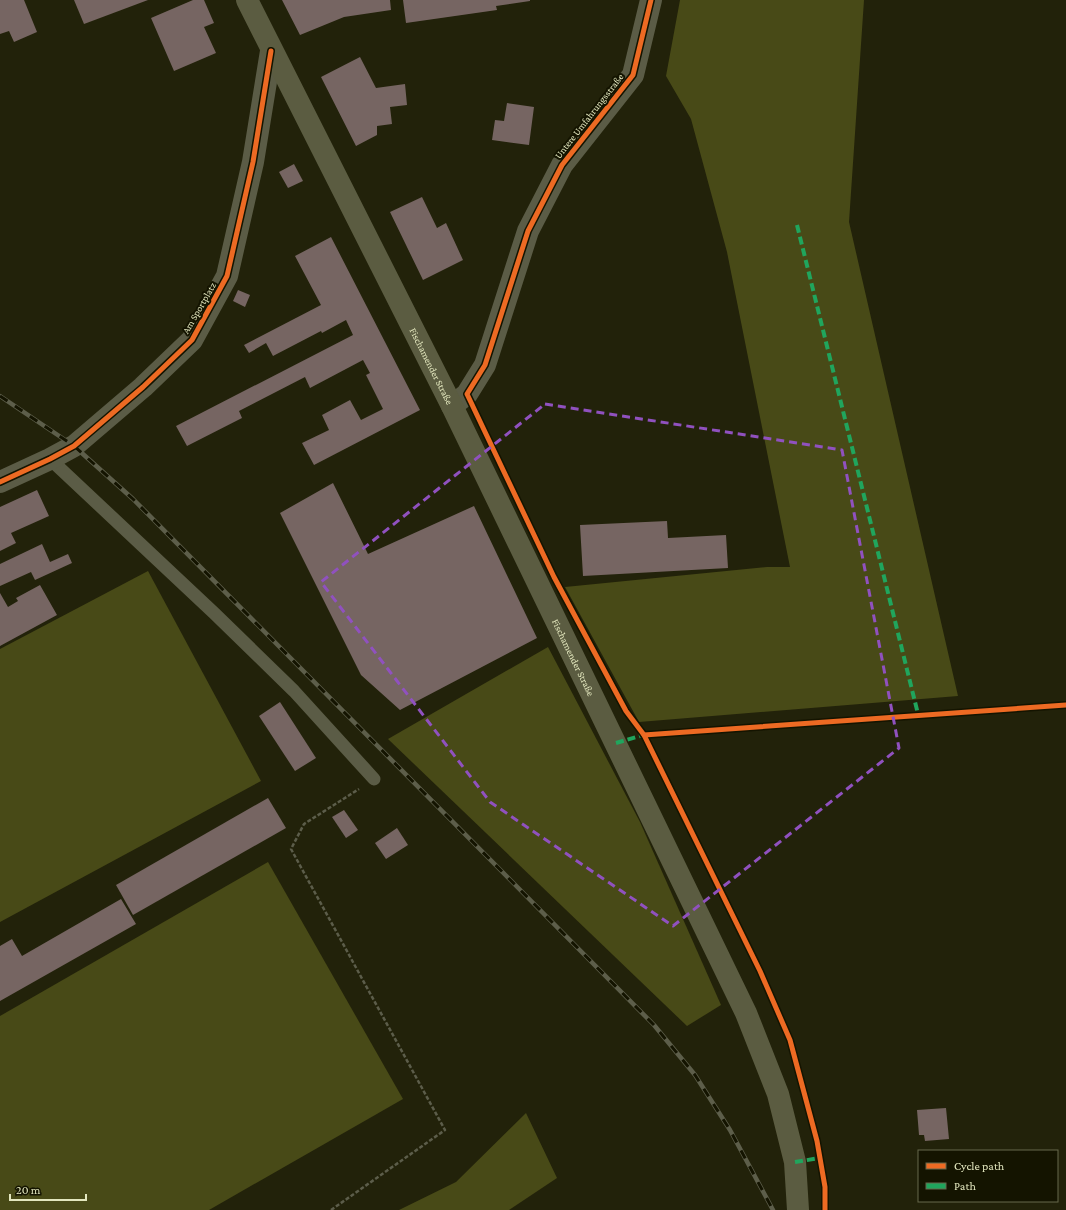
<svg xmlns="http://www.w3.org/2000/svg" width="1066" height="1210" font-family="'Crimson Pro',serif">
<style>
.green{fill:#484a17}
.building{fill:#766562}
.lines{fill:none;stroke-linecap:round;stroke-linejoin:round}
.path{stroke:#5c5d4a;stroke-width:2.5;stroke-dasharray:4 2;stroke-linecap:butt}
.lane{stroke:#5b5c46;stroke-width:13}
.street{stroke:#5b5c46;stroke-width:22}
.secondary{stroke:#5b5c41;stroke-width:22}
.rail-casing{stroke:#5d5e4a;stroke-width:4.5}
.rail{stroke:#141400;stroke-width:3;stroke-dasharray:9;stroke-linecap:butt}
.quiet{stroke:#20a55d;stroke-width:4;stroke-dasharray:8 4;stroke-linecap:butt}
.cycleway-casing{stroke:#141400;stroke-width:8}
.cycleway{stroke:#ed6a23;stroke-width:5}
.marked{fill:none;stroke:#9051bf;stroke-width:3;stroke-dasharray:8 5;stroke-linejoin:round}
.labels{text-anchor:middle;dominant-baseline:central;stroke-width:4;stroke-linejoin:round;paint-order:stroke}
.street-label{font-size:10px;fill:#e3e7be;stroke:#141400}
</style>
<rect width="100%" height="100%" fill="#22220a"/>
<g class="green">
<polygon points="680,0 864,0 849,222 958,696 639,722 565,587 767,567 790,567 727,252 691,119 666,76"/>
<polygon points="148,571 261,781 0,922 0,649"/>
<polygon points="548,647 640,822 721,1005 687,1026 388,739"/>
<polygon points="268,862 403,1099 209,1210 0,1210 0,1016"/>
<polygon points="526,1113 557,1178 509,1210 399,1210 456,1182"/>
</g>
<g class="building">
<polygon points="0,0 24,0 37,32 14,42 9,31 0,34"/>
<polygon points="74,0 148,0 84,24"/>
<polygon points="193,0 204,0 214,23 204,27 216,53 174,71 151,18"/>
<polygon points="282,0 390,0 391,10 344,17 300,35"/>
<polygon points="403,0 530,0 530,1 496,6 497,10 406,23"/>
<polygon points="360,57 376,88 405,84 407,105 390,107 392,124 377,126 377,135 356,146 321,77"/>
<polygon points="507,103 534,107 529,145 492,140 495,120 504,121"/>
<polygon points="294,164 303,181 288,188 279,172"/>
<polygon points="422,197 437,228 446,223 463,260 423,280 390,212"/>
<polygon points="331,237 420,410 314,465 302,443 329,430 322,415 350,400 361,420 383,409 366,375 370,373 363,360 310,388 305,377 239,411 242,418 187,446 176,426 353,335 346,320 322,333 321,331 273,356 266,343 249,353 244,345 321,305 295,256"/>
<polygon points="238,290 250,295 245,307 233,301"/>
<polygon points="333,483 368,554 474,506 537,638 400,710 361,675 280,513"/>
<polygon points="37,490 49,516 11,533 16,543 0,551 0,507"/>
<polygon points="667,521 668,538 726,535 728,568 583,576 580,525"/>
<polygon points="42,544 50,562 68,554 72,563 35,580 31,572 0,586 0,564"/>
<polygon points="40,585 57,615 0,646 0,593 8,607 18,601 16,598"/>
<polygon points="280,702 316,758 295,771 259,716"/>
<polygon points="268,798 286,828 133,915 116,885"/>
<polygon points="344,810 358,830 346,838 332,817"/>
<polygon points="397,828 408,845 386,859 375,843"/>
<polygon points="121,899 136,924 0,1001 0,946 12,939 22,956"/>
<polygon points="946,1108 949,1139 925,1141 924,1135 919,1135 917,1110"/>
</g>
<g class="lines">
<polyline class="path" points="331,1210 445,1130 291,849 304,824 359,789"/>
<polyline class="lane" points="50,459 214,613 294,691 374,779"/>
<g class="street">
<polyline points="452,406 467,394 485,365 528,231 562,165 633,75 651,0"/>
<polyline points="0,482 50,459 74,446 143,387 192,340 227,276 253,162 271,51"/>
</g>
<path class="secondary" id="s1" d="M 247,0 L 452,406 L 746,1013 L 778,1094 L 795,1162 L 798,1210"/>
<g class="rail-casing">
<polyline id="rail" points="0,396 74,446 133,499 654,1025 695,1075 730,1130 773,1210"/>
</g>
<use href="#rail" class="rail"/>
<g class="quiet">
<polyline points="797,225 918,714"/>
<polyline points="616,743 647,734"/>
<polyline points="795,1162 820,1158"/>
</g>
<g class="cycleway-casing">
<g id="cycleway">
<polyline points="651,0 633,75 562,165 528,231 485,365 467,394 554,577 626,711 644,735 760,971 790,1040 817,1141 825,1187 825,1210"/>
<polyline points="0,482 50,459 74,446 143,387 192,340 227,276 253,162 271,51"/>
<polyline points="644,735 1066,705"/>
</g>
</g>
<use href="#cycleway" class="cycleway"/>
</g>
<path class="marked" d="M 545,404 L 842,450 L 899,748 L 673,926 L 490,802 L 321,582 Z"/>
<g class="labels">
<g class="street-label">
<text transform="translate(589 116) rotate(-52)">Untere Umfahrungsstraße</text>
<text transform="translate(199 308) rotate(-60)">Am Sportplatz</text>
<text stroke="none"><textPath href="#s1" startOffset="410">Fischamender Straße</textPath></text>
<text stroke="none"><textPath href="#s1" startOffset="734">Fischamender Straße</textPath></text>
</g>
</g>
<rect x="918" y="1150" width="140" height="52" fill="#141400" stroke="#67684c"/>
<rect x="926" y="1163" width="20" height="6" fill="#ed6a23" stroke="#67684c"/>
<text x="954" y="1170" font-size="12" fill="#e3e7be">Cycle path</text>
<rect x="926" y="1183" width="20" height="6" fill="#20a55d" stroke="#67684c"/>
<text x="954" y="1190" font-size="12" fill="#e3e7be">Path</text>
<path d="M10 1194v6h76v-6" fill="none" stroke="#e3e7be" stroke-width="2"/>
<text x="16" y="1194" font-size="12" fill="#e3e7be" stroke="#141400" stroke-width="3" paint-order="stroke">20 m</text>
</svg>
